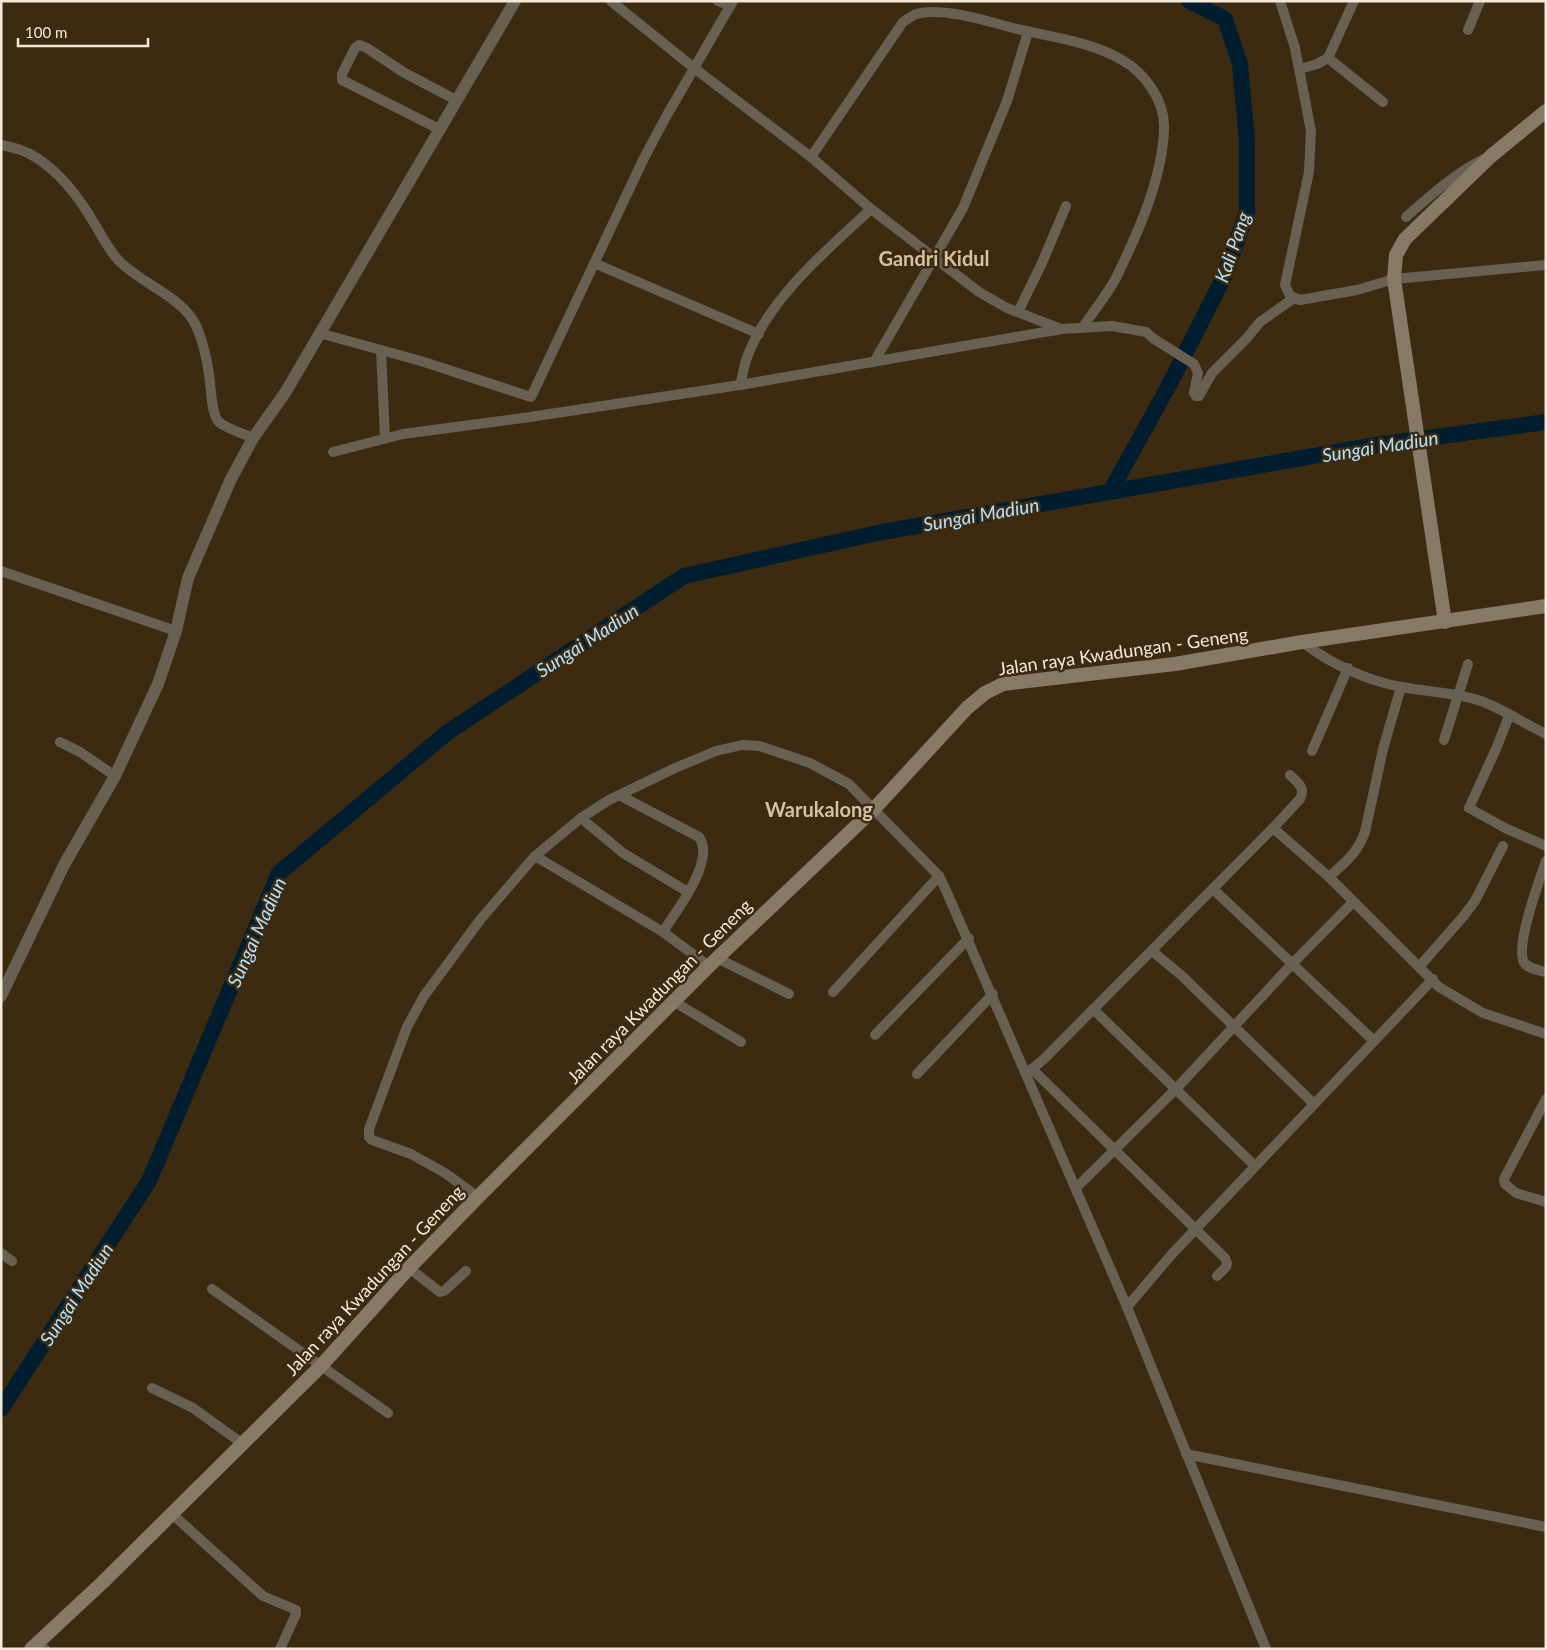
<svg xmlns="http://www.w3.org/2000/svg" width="1547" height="1650" font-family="Lato,sans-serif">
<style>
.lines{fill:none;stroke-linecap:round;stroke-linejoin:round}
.river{stroke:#001e30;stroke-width:16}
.minor{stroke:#676053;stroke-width:10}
.tertiary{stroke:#676053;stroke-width:12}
.secondary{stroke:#867a66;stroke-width:14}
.labels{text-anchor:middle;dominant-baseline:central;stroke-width:5;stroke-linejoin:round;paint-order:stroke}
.street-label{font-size:18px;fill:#f4e9d9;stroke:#3c2b10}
.water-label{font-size:19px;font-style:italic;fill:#b3e0fe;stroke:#3c2b10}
.quarter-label{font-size:20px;font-weight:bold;fill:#d6c1a2;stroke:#3c2b10}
</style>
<rect width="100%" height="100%" fill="#3c2b10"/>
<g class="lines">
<g class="river">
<polyline points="1110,492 1168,387 1224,277 1247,212 1247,142 1240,64 1225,19 1189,1"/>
<polyline points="1,1409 149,1181 279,873 448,732 684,576 882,532 1376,445 1546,422"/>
</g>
<g class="minor">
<polyline points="611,1 694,68 811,157 871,209 979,292 1007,308 1061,329"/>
<polyline points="718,1 730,6"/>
<polyline points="1280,1 1295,48 1311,131 1309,172 1285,285 1290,296 1300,300 1357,290 1394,279 1546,265"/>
<polyline points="1468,30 1480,1"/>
<polyline points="1328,58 1383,102"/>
<polyline points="1300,69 1317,64 1328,58 1354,1"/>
<polyline points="439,129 342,80 342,74 355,48 359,45 367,48 403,72 456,100"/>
<path d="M 1,145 C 14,147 26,151 37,158 C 60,173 80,199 94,223 C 102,236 108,249 119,261 C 140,282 178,296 193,320 C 201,333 207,359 209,374 C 211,385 211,415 219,422 C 227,429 242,433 253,438"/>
<path d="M 811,157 L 903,22 C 908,19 912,16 916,14 C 943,7 987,21 1013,28 C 1049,37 1090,41 1122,60 C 1145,73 1165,101 1164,128 C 1163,177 1138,233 1117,276 C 1108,294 1094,310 1083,327"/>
<path d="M 1406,217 C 1430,196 1455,173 1484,159"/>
<polyline points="594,263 759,334"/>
<polyline points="1018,312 1042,263 1066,206"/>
<polyline points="319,333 421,361 531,397 644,158 667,115 733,1"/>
<polyline points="381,350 385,438"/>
<polyline points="874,362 963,208 1007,101 1028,32"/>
<path d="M 740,385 C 743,375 744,364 748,355 C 770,297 827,250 871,209"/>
<polyline points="333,452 403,434 530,417 740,385 1062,329 1112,326 1146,332 1154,339 1194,364 1198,373 1194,393 1196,396 1199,396 1212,373 1246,339 1260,322 1294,298"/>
<polyline points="1,571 176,631"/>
<path d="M 1302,642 C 1331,664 1367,681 1402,687 C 1429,692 1456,693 1481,701 C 1503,709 1525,724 1546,734"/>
<polyline points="1509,716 1496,749 1469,808 1505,828 1546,846"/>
<polyline points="1444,740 1468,664"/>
<polyline points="60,742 80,752 115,776"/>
<polyline points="1312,751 1348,668"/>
<path d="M 619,795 L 699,837 C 716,861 676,911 663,932"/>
<polyline points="581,818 623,853 688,892"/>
<path d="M 1273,828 L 1300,799 C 1306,788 1298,783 1290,775"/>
<polyline points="535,856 663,932 709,966"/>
<path d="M 1546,861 C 1539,881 1517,941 1523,960 C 1525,968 1538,970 1546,972"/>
<path d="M 1329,877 C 1345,862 1357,854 1365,832 L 1383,749 L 1401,687"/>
<polyline points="1213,889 1374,1041"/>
<polyline points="1152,951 1181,975 1314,1104"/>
<polyline points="717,958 789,994"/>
<polyline points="1419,967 1462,918 1475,901 1503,846"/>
<polyline points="833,992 939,876"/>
<polyline points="673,1001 741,1042"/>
<polyline points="1093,1009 1255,1166"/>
<polyline points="875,1035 969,938"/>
<polyline points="1032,1069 1044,1059 1273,828 1329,877 1439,987 1483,1013 1546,1034"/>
<polyline points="1027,1072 1032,1069 1225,1258 1227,1263 1226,1267 1217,1276"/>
<polyline points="917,1074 993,994"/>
<polyline points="1546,1099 1504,1179 1505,1184 1516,1193 1546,1202"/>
<polyline points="1076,1188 1175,1090 1292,964 1353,902"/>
<polyline points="478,1197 445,1173 411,1154 372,1140 369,1137 369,1129 407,1027 424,996 480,920 535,856 581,818 609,800 675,768 716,751 742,745 760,746 810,763 849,784 939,876 945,888 1127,1307 1266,1649"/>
<polyline points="1,1253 12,1261"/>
<polyline points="409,1268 440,1292 444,1291 466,1271"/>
<polyline points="212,1289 388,1413"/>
<polyline points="1127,1307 1172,1254 1433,979"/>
<polyline points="152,1388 193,1408 243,1444"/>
<polyline points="1186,1454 1546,1527"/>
<polyline points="171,1513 263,1596 296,1610 296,1614 280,1649"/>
<polyline points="36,1644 45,1649"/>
</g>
<polyline class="tertiary" points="1,996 64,865 115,776 158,684 176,631 188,578 231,479 253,438 285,393 515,1"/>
<g class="secondary">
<polyline points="1445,622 1394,279 1396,255 1405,239 1491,156 1546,111"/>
<polyline points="31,1649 103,1582 320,1367 409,1268 478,1197 709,966 874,809 967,708 985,693 1003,684 1175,664 1302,642 1546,606"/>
</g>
</g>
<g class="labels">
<g class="street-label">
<text transform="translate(1123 651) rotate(-8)">Jalan raya Kwadungan - Geneng</text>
<text transform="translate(659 991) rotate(-45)">Jalan raya Kwadungan - Geneng</text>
<text transform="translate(374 1280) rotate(-47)">Jalan raya Kwadungan - Geneng</text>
</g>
<g class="water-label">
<text transform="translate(1232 247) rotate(-71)">Kali Pang</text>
<text transform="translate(1380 446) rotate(-9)">Sungai Madiun</text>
<text transform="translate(981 514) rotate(-10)">Sungai Madiun</text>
<text transform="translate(587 640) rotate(-33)">Sungai Madiun</text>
<text transform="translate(256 932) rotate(-66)">Sungai Madiun</text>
<text transform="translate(76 1294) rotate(-57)">Sungai Madiun</text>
</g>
<g class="quarter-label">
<text x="934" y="258">Gandri Kidul</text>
<text x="819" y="809">Warukalong</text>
</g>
</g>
<rect width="1547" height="1650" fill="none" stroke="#f4e9d9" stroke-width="5"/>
<path d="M18 38v8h130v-8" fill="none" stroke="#f4e9d9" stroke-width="2.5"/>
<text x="25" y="38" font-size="15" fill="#f4e9d9" stroke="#3c2b10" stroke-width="4" paint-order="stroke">100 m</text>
</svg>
